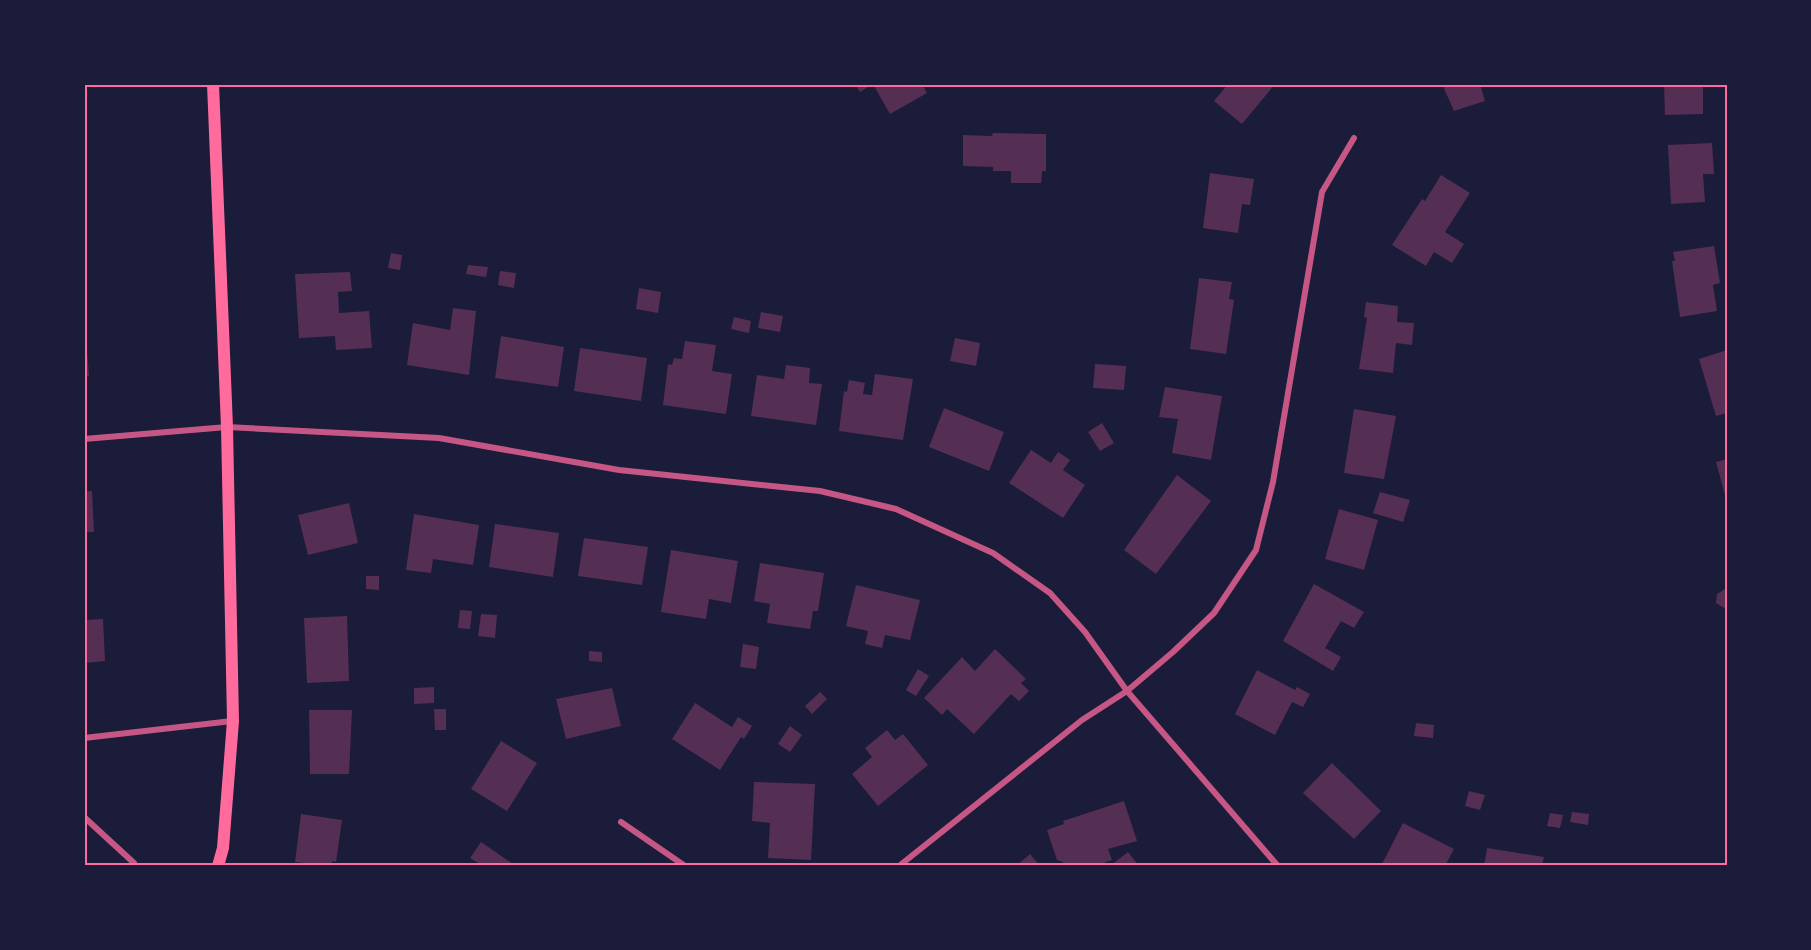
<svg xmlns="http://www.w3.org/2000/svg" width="1811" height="950" font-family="'Titillium Web',sans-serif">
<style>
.building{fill:#542f53}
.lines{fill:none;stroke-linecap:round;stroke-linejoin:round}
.minor{stroke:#c65784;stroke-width:6}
.secondary{stroke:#ff6b9d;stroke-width:12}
.neatline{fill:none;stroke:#ff6b9d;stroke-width:2}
</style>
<rect width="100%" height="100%" fill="#1b1b3a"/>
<g class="building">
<polygon points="855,84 922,84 927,93 890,114 873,84 860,92"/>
<polygon points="1228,84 1275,84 1242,124 1214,101"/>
<polygon points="1442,84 1480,84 1485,101 1454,111"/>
<polygon points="1703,84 1703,114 1665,115 1664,85"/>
<polygon points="993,133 1046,134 1046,171 1042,171 1041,183 1011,183 1011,171 993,171 993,167 963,166 963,135 992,136"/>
<polygon points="1712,143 1714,174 1703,174 1705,202 1671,204 1668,145"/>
<polygon points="1210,173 1254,179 1250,205 1242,204 1238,233 1203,228"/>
<polygon points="1441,175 1470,193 1445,232 1464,244 1452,263 1434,252 1426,266 1392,245 1422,199 1425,201"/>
<polygon points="1714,246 1720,283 1713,285 1717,311 1680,317 1672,261 1675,261 1673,252"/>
<polygon points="391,253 402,255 400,270 388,268"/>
<polygon points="468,265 488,267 486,277 466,274"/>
<polygon points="500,271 516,273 514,288 498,285"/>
<polygon points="350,272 352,291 338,292 339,313 369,311 372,348 336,350 335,336 299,338 295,274"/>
<polygon points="1199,278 1232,282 1229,299 1234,300 1226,354 1190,349"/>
<polygon points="639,288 661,292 658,313 636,309"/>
<polygon points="1366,302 1398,306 1397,322 1414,323 1412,345 1396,343 1393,373 1359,369 1367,318 1364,317"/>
<polygon points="453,308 476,311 469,375 407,365 413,323 450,330"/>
<polygon points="761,312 783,316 780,332 758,328"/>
<polygon points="734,317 751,321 749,333 731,329"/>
<polygon points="84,335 86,335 89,376 84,376"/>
<polygon points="501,336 564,347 558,387 495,378"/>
<polygon points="955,338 980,343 976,366 950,361"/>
<polygon points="685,341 716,345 712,371 732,374 726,414 663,405 668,364 672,365 674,358 682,359"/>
<polygon points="580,348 647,358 641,401 574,391"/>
<polygon points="1727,350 1727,413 1716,416 1699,359"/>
<polygon points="1095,364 1126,366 1124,390 1093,388"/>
<polygon points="786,365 810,368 809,383 822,384 816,425 751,416 757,375 784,379"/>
<polygon points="875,374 913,379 903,440 839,431 844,391 847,392 849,380 865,383 863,394 872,395"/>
<polygon points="1165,387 1222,396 1211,460 1172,453 1178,419 1159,417"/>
<polygon points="944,408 1004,432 989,471 929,447"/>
<polygon points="1354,409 1396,416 1384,479 1344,473"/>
<polygon points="1102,423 1114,443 1100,451 1088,432"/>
<polygon points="1031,450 1051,463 1058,452 1070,460 1063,470 1085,485 1063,518 1009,483"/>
<polygon points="1727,459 1727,499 1726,499 1716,462"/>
<polygon points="1177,475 1211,501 1156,574 1124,550"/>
<polygon points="84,491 92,491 94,532 84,532"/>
<polygon points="1380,492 1410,500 1403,522 1373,513"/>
<polygon points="349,503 358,543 308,555 298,515"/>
<polygon points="1339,509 1378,520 1364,570 1325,559"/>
<polygon points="414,514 479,525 473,565 433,559 431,573 406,570"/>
<polygon points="495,524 559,533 553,577 489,567"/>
<polygon points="584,538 648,547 642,585 578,576"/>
<polygon points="671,550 738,561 731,603 709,599 706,619 661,612"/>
<polygon points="760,563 824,573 818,611 813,611 810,629 767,623 770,604 754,601"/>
<polygon points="366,576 379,576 379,590 366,589"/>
<polygon points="1314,584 1364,612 1354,628 1341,621 1325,648 1341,657 1333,671 1283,641"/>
<polygon points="856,585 920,600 910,640 885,635 882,648 865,644 868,631 846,626"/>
<polygon points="1725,589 1727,607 1724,608 1716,603 1717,594"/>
<polygon points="460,610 472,611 470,629 458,628"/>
<polygon points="481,614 497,615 495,638 478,636"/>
<polygon points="347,616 349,681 307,683 304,618"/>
<polygon points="103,619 105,661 84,663 84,620"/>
<polygon points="743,644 759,647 756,669 740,667"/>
<polygon points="995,649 1026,679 1021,683 1029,691 1019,701 1011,694 974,734 947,709 942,715 924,698 962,657 975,671"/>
<polygon points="589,651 602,652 602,662 589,661"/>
<polygon points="918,669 929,676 916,696 906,690"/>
<polygon points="1257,670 1295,690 1297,687 1310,694 1303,707 1292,702 1275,735 1235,714"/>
<polygon points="434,687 434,703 414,704 414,688"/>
<polygon points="612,688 621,726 566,739 556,699"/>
<polygon points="820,692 827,699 812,714 805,706"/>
<polygon points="695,703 732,727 738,717 752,726 744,739 741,737 720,770 672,739"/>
<polygon points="434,709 446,709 446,730 435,730"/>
<polygon points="309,710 352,710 349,774 310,774"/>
<polygon points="1416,723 1434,725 1433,738 1414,736"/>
<polygon points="790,726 802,735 790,752 778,744"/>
<polygon points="887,730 895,740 903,734 928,765 878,806 852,774 872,757 865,748"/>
<polygon points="501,741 537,763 507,811 471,789"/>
<polygon points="1332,763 1381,811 1354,839 1303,793"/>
<polygon points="754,782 815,784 811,860 768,858 770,823 752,821"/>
<polygon points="1469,791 1485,795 1480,810 1465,806"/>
<polygon points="1124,801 1137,841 1108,849 1112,860 1095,866 1064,866 1063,862 1057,860 1047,830 1064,824 1063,821"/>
<polygon points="1572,812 1589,814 1588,825 1570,822"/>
<polygon points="1550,813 1563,815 1560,828 1547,826"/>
<polygon points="301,814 342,820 336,862 332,861 332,866 295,862"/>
<polygon points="1403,823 1454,849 1445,866 1382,864"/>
<polygon points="481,842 516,866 483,866 470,858"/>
<polygon points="1487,848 1544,857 1542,866 1484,866"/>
<polygon points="1128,852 1139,866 1110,866"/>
<polygon points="1030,854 1040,866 1016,866"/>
</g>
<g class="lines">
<g class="minor">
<polyline points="84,439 227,427 439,438 619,470 820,491 896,509 993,553 1050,593 1085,632 1127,691 1278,866"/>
<polyline points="84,738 232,721"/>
<polyline points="84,817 134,863"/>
<polyline points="621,822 685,866"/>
<polyline points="899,866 1082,720 1127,691 1173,652 1214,613 1256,550 1273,482 1322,192 1354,138"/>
</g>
<polyline class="secondary" points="213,84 227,427 233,721 223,848 218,866"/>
</g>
<rect width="1811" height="950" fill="none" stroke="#1b1b3a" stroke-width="171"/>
<rect x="86" y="86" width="1640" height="778" class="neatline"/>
</svg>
